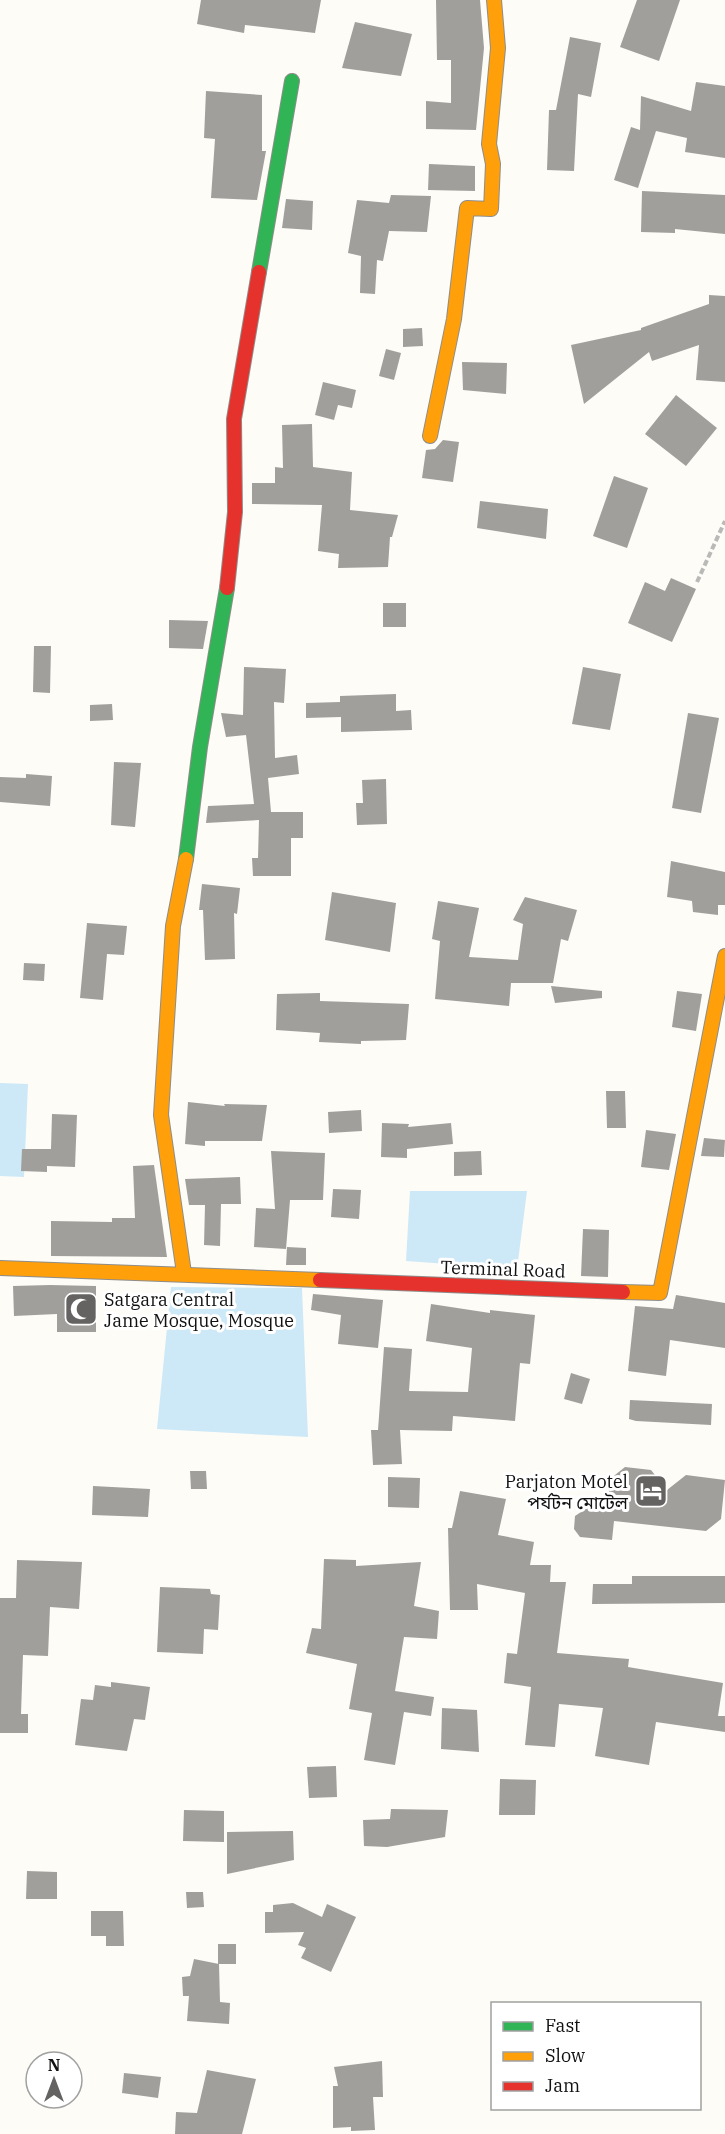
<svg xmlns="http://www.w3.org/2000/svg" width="725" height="2134" font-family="'IBM Plex Serif','Noto Sans Bengali',serif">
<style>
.water{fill:#cde8f7}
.building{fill:#a19f9c}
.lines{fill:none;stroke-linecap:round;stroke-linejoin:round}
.fast-casing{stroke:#8e8d8b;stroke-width:16}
.slow-casing{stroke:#8e8d8b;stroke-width:16}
.jam-casing{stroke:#8e8d8b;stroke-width:16}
.path{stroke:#b9b9b8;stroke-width:4;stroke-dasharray:6 3;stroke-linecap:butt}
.fast{stroke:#30b455;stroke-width:14}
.slow{stroke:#ff9f0a;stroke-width:14}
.jam{stroke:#e5322d;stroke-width:14}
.labels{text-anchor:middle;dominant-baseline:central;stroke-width:6;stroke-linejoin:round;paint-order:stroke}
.street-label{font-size:18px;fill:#111;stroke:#fff}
.poi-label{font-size:18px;fill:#111;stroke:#fff;text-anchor:start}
</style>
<rect width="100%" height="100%" fill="#fdfcf7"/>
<g class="water">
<polygon points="0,1083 28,1084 24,1177 0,1176"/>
<polygon points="410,1191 527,1191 517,1269 406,1261"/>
<polygon points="171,1287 302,1288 308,1437 157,1429"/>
</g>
<g class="building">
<polygon points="201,0 321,0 315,33 245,25 244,33 197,24"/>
<polygon points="436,0 480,0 484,48 476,130 426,129 426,101 451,103 451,60 437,60"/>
<polygon points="637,0 680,0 659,61 620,47"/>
<polygon points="355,22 412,34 401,76 342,68"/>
<polygon points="570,37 601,43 591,97 578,94 574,171 547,170 549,110 556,110"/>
<polygon points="696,82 725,86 725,158 685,152 687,138 656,131 638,188 614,180 631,127 640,130 641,96 691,111"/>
<polygon points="206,91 262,95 262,151 266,151 257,200 211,198 215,139 204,138"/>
<polygon points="429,164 475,166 475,191 428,190"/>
<polygon points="642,191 725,195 725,234 675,229 675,233 641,232"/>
<polygon points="391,195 431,196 427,232 389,231 383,261 377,260 375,294 360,293 361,256 348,253 357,200 389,203"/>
<polygon points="286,199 313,201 312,230 282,228"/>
<polygon points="709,295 725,296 725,382 696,380 699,345 652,361 649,352 584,404 571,345 641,330 641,328 709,304"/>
<polygon points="422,328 423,346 403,347 403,329"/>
<polygon points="386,349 401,353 394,380 379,376"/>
<polygon points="462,362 507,363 506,394 463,390"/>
<polygon points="323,382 356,390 352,408 338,405 334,420 315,415"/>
<polygon points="676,395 717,428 686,466 645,434"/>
<polygon points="312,424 313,467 352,472 350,510 398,515 392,537 390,537 388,567 338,568 339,554 318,551 322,505 252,504 252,483 275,483 275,467 283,468 282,425"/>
<polygon points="443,440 459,442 453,482 422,478 426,450 435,449"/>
<polygon points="614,476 648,488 627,548 593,536"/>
<polygon points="480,501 548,509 546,539 477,528"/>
<polygon points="671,578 696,589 672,642 628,623 645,582 665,591"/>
<rect x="383" y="603" width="23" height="24"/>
<polygon points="169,620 208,621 203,649 169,648"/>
<polygon points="34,646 51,646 50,693 33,692"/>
<polygon points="244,667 286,669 284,703 274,702 275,758 297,755 299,774 268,778 271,812 303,812 303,838 291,838 291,876 253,876 252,858 258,858 259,820 206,823 208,806 254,804 246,735 226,737 221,713 243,715"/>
<polygon points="583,667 621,674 610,730 572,724"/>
<polygon points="396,694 396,711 411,710 412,730 341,732 341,717 306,718 306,703 340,702 340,696"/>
<polygon points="112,704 113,720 90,721 90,705"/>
<polygon points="688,713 719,718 701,813 672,808"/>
<polygon points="114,762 141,763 135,827 111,825"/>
<polygon points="26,774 52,776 50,806 0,802 0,777 26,778"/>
<polygon points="386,779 387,824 357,825 356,803 363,803 362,780"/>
<polygon points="671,861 725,872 725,905 718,905 718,915 693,912 692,901 667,897"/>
<polygon points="202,884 240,888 237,914 234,913 235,959 205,960 203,910 199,910"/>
<polygon points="332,892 396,903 390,952 325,940"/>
<polygon points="525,897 577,910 568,941 561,939 553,983 511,983 509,1006 435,999 440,941 432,939 438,901 479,908 469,957 518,960 523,924 513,920"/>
<polygon points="87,923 127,926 124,955 107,954 103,1000 80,998"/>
<polygon points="24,963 45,964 44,981 23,980"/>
<polygon points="551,986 602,991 602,998 555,1003"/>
<polygon points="677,991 702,994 696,1031 672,1027"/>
<polygon points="320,993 320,1001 409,1004 406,1040 361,1041 361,1044 319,1042 320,1033 276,1030 277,994"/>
<polygon points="606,1091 625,1091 626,1128 607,1128"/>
<polygon points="188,1102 225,1106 224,1104 267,1105 262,1141 205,1141 205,1146 185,1144"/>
<polygon points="361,1110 362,1131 329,1133 328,1112"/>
<polygon points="52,1114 77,1115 75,1167 47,1166 47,1172 21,1171 22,1149 51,1149"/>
<polygon points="382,1123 409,1124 408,1127 451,1123 453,1144 407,1149 407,1158 381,1157"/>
<polygon points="646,1130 676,1134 669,1170 641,1167"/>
<polygon points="704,1138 725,1140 724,1157 701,1156"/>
<polygon points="271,1151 325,1153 323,1200 290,1200 286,1249 254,1247 256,1208 275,1209"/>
<polygon points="481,1151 482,1175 454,1176 454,1152"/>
<polygon points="154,1165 167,1257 51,1256 51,1221 112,1222 112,1218 135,1218 133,1166"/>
<polygon points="240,1177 241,1204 221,1204 220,1246 204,1245 205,1205 189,1205 185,1179"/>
<polygon points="333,1189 361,1190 359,1219 331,1217"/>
<polygon points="583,1229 609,1230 608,1277 581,1276"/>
<polygon points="287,1247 306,1248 306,1265 286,1265"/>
<polygon points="50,1285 96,1286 96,1332 57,1332 57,1314 14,1316 13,1286"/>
<polygon points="313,1294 383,1300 378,1348 338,1344 341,1315 311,1310"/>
<polygon points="676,1295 725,1303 725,1348 670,1340 666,1376 628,1371 635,1306 673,1309"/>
<polygon points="431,1304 490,1313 490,1310 535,1315 530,1364 520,1363 515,1421 453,1416 452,1431 400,1430 402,1464 373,1465 371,1430 378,1430 384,1347 412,1349 409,1391 468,1392 472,1348 426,1341"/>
<polygon points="571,1373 590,1379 582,1404 564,1399"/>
<polygon points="630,1400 712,1404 711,1425 636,1421 629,1419"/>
<polygon points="625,1467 651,1470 667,1490 686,1475 725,1480 721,1519 706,1531 614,1521 612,1540 580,1537 574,1529 575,1516 587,1508 606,1510 610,1479"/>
<polygon points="190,1471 206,1471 207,1489 191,1489"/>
<polygon points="388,1477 420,1478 419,1508 388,1507"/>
<polygon points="93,1486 150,1489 148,1517 92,1515"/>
<polygon points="460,1491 506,1499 498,1535 534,1542 530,1565 551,1565 550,1582 566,1582 557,1653 629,1659 628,1667 723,1683 718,1716 725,1716 725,1732 656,1722 649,1765 595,1756 603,1708 559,1704 555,1747 525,1745 531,1687 504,1683 507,1653 517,1654 525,1593 477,1584 478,1610 450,1610 448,1528 452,1528"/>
<polygon points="324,1559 356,1560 356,1566 421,1562 414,1606 439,1611 437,1639 404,1637 395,1691 434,1697 431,1716 404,1712 395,1765 364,1760 372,1713 349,1709 357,1664 306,1653 312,1628 321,1629"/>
<polygon points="17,1560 82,1562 79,1609 50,1607 48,1656 23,1655 21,1714 28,1714 28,1733 0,1733 0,1598 16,1598"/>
<polygon points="632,1576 725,1576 725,1603 592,1604 593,1584 632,1584"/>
<polygon points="160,1587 210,1589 211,1594 220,1595 218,1630 204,1629 203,1654 157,1652"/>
<polygon points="111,1682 150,1687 145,1720 134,1719 127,1751 75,1745 81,1699 93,1700 95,1685 111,1687"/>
<polygon points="442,1708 477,1710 479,1752 441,1749"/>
<polygon points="336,1766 337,1797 309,1798 307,1767"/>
<polygon points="500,1779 536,1780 535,1815 499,1815"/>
<polygon points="391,1809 448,1810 445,1837 387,1847 364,1846 363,1820 390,1819"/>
<polygon points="184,1810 224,1811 224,1842 183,1841"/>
<polygon points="293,1831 294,1860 227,1874 227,1832"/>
<polygon points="27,1871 57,1872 57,1899 26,1899"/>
<polygon points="186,1892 203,1892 204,1907 187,1908"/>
<polygon points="293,1903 322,1917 327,1904 356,1917 331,1972 301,1958 306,1948 298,1945 304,1932 265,1933 265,1912 273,1912 273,1905"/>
<polygon points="91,1911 123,1911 124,1946 106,1946 106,1936 91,1936"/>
<rect x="218" y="1944" width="18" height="20"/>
<polygon points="194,1959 219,1964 220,2002 230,2003 229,2024 187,2021 189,1996 183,1996 182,1977 190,1976"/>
<polygon points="382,2061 383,2097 373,2097 375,2130 351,2131 351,2127 333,2128 333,2086 338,2086 334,2067"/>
<polygon points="207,2070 256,2079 242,2134 175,2134 176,2112 197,2113"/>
<polygon points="124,2073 161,2077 158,2098 122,2093"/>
</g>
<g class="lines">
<g class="fast-casing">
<g id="fast">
<polyline points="259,272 292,81"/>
<polyline points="186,859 200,747 227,588"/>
</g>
</g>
<g class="slow-casing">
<g id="slow">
<polyline points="430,436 454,319 467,208 491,209 493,164 489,144 498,48 494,0"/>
<polyline points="0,1268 320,1280"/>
<polyline points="184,1273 161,1115 173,926 186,859"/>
<polyline points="623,1292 660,1293 725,956"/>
</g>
</g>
<g class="jam-casing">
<g id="jam">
<polyline points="227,588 235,512 234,419 259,272"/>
<polyline points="320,1280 623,1292"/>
</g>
</g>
<polyline class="path" points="697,582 725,521"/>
<use href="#fast" class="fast"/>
<use href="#slow" class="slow"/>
<use href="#jam" class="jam"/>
</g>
<defs>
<g id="mosque-square" transform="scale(1.725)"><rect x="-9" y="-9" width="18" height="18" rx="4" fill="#646362" stroke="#fff"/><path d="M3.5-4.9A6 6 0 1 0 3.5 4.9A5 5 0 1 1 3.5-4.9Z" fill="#fff"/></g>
<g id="hotel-square" transform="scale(1.725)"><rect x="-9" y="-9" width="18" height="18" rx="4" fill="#646362" stroke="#fff"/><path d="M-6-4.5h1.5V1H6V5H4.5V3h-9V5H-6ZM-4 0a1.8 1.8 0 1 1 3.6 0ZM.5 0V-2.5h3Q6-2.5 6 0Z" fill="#fff"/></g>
</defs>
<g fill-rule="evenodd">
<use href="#mosque-square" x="81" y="1309"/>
<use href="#hotel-square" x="651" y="1491"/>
</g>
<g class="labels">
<g class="street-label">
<text transform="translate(503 1269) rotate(2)">Terminal Road</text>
</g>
<g class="poi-label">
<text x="104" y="1299">Satgara Central<tspan x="104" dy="21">Jame Mosque, Mosque</tspan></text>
<text x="628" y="1481" text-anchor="end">Parjaton Motel<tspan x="628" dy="21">পর্যটন মোটেল</tspan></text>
</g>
</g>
<rect x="491" y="2002" width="210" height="108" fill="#ffffff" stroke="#a0a0a0" stroke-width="1.5"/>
<rect x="503" y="2022" width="30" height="9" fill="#30b455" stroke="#a0a0a0" stroke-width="1.5"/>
<text x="545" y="2032" font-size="18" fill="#111111">Fast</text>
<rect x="503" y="2052" width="30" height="9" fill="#ff9f0a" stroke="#a0a0a0" stroke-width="1.5"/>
<text x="545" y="2062" font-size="18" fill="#111111">Slow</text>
<rect x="503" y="2082" width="30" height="9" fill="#e5322d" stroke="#a0a0a0" stroke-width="1.5"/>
<text x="545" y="2092" font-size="18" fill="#111111">Jam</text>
<g transform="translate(54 2080)"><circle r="28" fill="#ffffff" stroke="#a0a0a0" stroke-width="1.5"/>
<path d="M0-4.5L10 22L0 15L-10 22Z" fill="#646362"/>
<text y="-9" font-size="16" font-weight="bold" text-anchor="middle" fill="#111111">N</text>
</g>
</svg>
